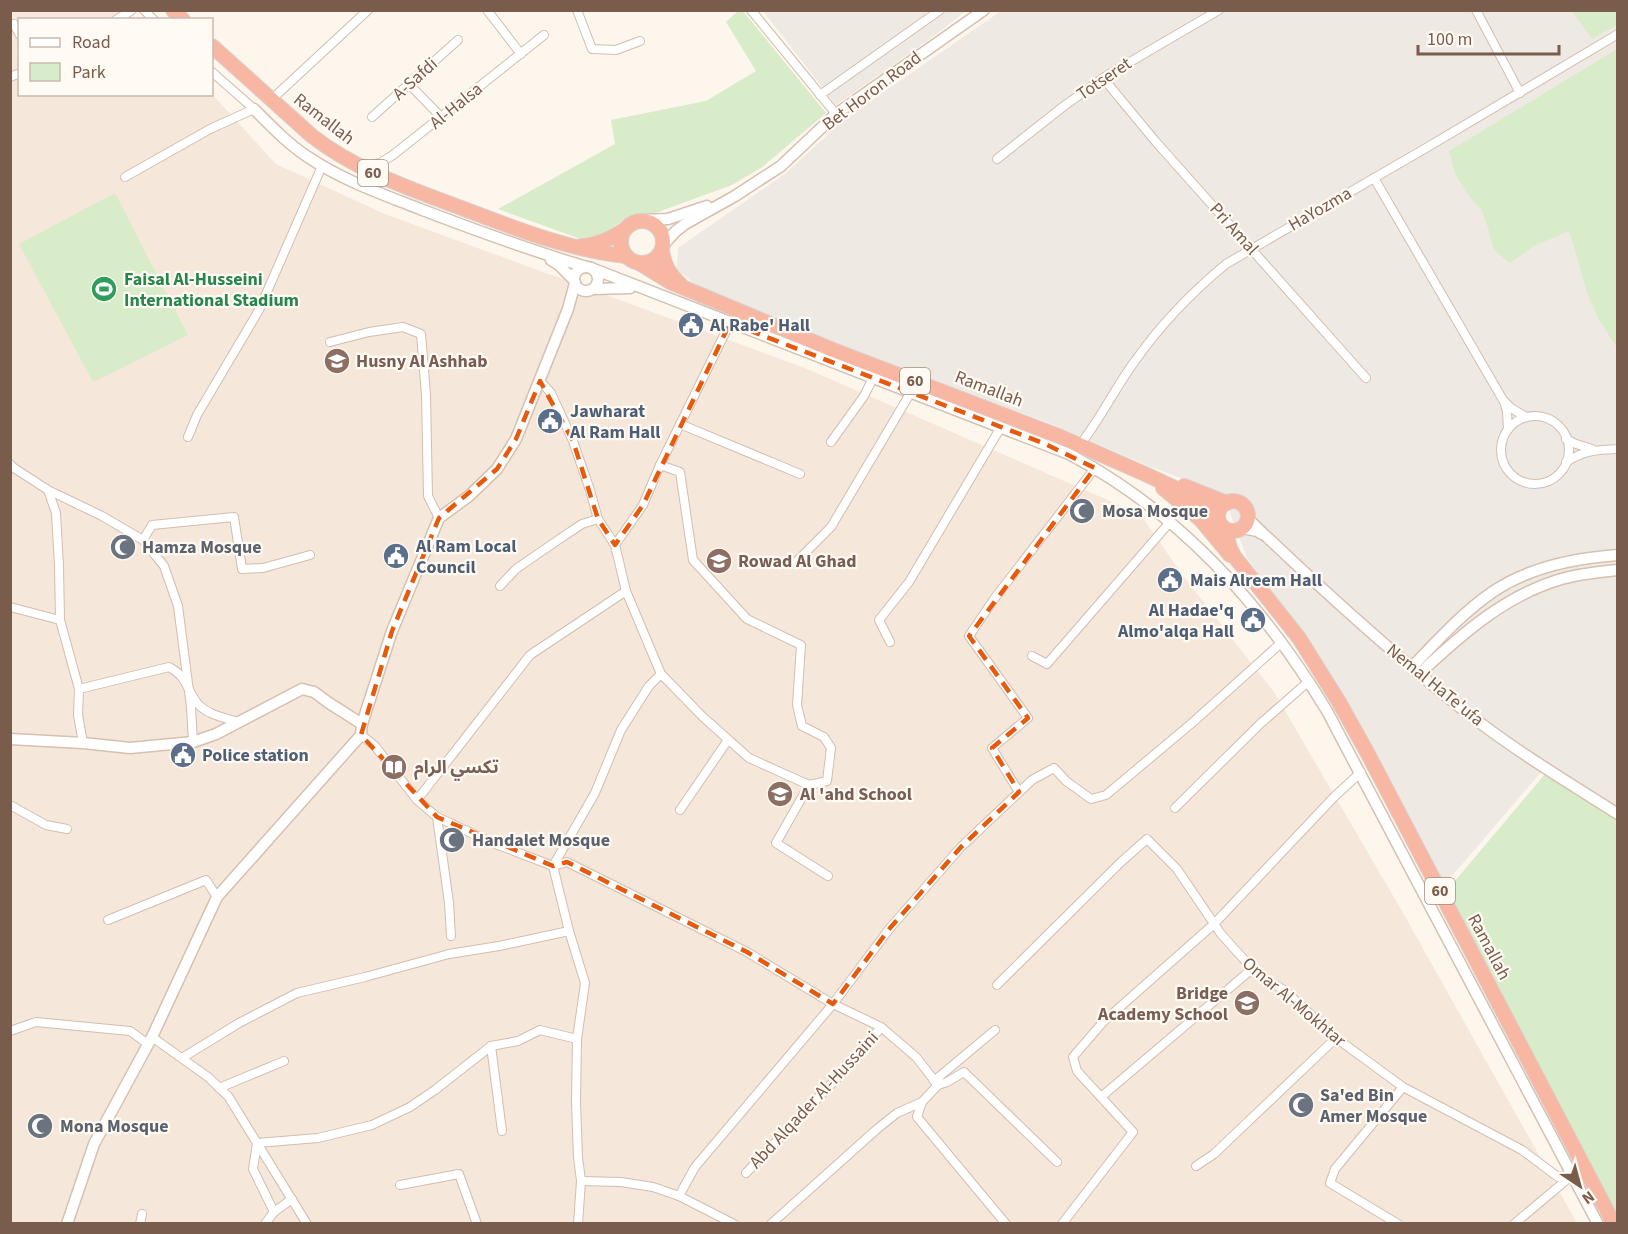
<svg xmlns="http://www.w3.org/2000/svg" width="1628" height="1234" font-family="'Source Sans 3','Noto Sans Arabic',sans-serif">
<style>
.residential{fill:#f5e8da}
.industrial{fill:#efe9e4}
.green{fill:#d8ecc9}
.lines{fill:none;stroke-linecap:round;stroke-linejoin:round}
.street-casing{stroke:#d1beb0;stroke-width:10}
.secondary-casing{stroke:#d6c0b0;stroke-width:13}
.highway-casing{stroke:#dad1cd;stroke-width:16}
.street{stroke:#fff;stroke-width:8}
.secondary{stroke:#fff;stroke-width:10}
.highway{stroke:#f7b7a3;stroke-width:14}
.marked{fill:none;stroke:#e8590c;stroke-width:4.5;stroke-dasharray:12 8;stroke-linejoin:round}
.labels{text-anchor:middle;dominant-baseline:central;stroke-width:4.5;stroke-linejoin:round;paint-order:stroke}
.shield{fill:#fffaf3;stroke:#a28b7f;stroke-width:1.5}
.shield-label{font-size:16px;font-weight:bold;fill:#7a5c4d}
.street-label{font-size:18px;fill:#7a5c4d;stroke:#fffaf3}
.leisure-label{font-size:18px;font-weight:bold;fill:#27864d;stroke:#fffaf3;text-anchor:start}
.service-label{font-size:18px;font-weight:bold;fill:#4e5e75;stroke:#fffaf3;text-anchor:start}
.education-label{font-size:18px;font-weight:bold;fill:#785e54;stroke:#fffaf3;text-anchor:start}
.worship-label{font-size:18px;font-weight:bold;fill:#5b616d;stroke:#fffaf3;text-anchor:start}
</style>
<rect width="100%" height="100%" fill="#fdf6ec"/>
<polygon class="residential" points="10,11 124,11 134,19 20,20 20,94 212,94 276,164 385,214 805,368 1140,514 1184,577 1274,692 1402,911 1577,1223 11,1223"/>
<g class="industrial">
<polygon points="763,11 966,11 934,36 836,105"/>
<polygon points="1001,11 1617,11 1617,808 1547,765 1441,889 1301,631 1247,558 1223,494 1146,465 1049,423 823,341 707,293 677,270 678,248 786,173 846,118"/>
</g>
<g class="green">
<polygon points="738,11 743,11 826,113 761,168 732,185 650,215 627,218 599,236 578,238 498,209 615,144 611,120 706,101 756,71 726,22"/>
<polygon points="1572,11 1617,11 1617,25 1592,39"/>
<polygon points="1617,49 1617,348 1599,320 1588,295 1569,231 1534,246 1510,263 1494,250 1486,221 1481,209 1469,196 1455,174 1449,151"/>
<polygon points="115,193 188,335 93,382 19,244"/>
<polygon points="1545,774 1617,820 1617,1213 1444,894"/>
</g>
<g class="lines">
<g class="street-casing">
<g id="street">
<polyline points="144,10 154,20"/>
<polyline points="487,10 521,54"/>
<polyline points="577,10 592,49 616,50 640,41"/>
<polyline points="751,10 836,114"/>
<polyline points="1476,10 1520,93"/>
<polyline points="116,20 132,10"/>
<polyline points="14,24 20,35"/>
<polyline points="10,77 20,73"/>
<polyline points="1103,78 1156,142 1366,378"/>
<polyline points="409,84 441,117"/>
<polyline points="820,95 940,10"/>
<polyline points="271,100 368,10"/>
<polyline points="372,117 458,40"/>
<polyline points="997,159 1064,106 1106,76 1219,10"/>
<polyline points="363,168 380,163 393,155 544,35"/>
<polyline points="125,177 210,129 254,109 212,72"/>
<polyline points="1374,178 1503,400 1511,408 1526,417"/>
<polyline points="330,342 369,332 403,327 421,334 426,395 428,496 439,518"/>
<polyline points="540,381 551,393 573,441 590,490 598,519 615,545 626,591 661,674 703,717 749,758 809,785 827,781 831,748 824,737 802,726 797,705 801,645 747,619 693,560 680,472 660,465 643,505 615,545"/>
<polyline points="1504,401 1507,412 1508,429"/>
<circle cx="1535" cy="450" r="34"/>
<polyline points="680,424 800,474"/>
<polyline points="188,437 197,415 259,310 322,166"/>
<polyline points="1566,439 1576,444 1592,449"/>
<polyline points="831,442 864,396 873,378"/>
<path d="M 1079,446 C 1100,420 1115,388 1135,361 C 1161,324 1191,293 1226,264 L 1426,148 L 1618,34"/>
<path d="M 1566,462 C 1585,450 1596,450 1618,449"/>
<polyline points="10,464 14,468 48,490 102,516 143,540 164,566 178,606 191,707 193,742"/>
<polyline points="660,465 730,323"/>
<polyline points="48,490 56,513 59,566 60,620 79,689 78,715 83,743"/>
<polyline points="143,540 152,525 234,517 242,569 263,568 310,555"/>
<polyline points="795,563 831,527 911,392"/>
<polyline points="500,586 516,569 558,540 582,524 598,519"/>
<polyline points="10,607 60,620"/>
<polyline points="890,642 879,620 909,582 1001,427"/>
<polyline points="1032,656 1047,664 1170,522"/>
<path d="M 79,689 L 169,667 C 189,678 186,690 198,704 C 208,715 225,718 238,722"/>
<polyline points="361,735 375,746 417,800 437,817 493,843 553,866 567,862 747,952 833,1004 881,1027 916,1057 938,1085 922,1102 917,1117 1006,1224"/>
<polyline points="809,785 776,843 828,876"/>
<polyline points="1019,792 992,748 1028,718 969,636 994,599 1095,468"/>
<polyline points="417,800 530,655 626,591"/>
<polyline points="10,805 46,825 67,829"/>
<polyline points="1175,808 1260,724 1309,681"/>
<polyline points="680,810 728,740"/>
<polyline points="437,817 449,903 451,936"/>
<polyline points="108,920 206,880 217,897"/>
<polyline points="997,985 1121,862 1147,839 1177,869 1221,934 1258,975 1284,990 1336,1038 1403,1087 1522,1150 1558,1177 1572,1175"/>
<polyline points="10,1031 36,1022 130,1031 148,1044"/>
<polyline points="152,1037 208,1077 228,1096 307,1224"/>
<polyline points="491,1046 502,1131"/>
<polyline points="182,1058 239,1023 297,993 365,977 449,954 499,946 569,931"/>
<polyline points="934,1081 995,1030"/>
<polyline points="938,1085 947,1082 964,1072 1057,1162"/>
<polyline points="219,1088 284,1061"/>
<polyline points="1101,1097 1252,969"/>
<polyline points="257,1143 318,1138 372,1125 410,1107 435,1090 491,1046 518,1041 540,1030 577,1039"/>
<polyline points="257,1143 253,1169 274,1212"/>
<polyline points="1196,1166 1214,1154 1336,1038"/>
<polyline points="746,1173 860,1054 881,1027"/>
<polyline points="581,1181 621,1182 653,1187 679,1196 734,1224"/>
<polyline points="400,1185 459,1174 477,1224"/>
<polyline points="679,1196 695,1167 833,1004 890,928 961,847 1032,780 1054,768 1066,781 1091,799 1106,795 1192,723 1281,643"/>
<polyline points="140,1224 142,1214"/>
<polyline points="265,1224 274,1212 292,1199"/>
<polyline points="578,1224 581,1181 578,1157 576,1102 577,1039 585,983 569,931 553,866 595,793 621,730 649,686 661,674"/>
<polyline points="771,1224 877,1129 897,1113 922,1102"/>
<polyline points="1062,1224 1133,1132 1077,1071 1073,1057 1103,1022 1214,924 1334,797 1361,772"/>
<polyline points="1398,1224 1330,1183 1335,1169 1403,1087"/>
<polyline points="1514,1224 1570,1177"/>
</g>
</g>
<g class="secondary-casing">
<g id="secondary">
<path d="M 254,109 C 271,126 288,144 308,157 C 342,180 382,194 420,209 C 475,230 531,251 587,267"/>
<polyline points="642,220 668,219 707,206"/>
<polyline points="663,245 676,231 685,224 735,196 781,166 836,114 984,10"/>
<polyline points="551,260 559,265 574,280"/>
<circle cx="586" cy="279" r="12"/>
<path d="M 591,268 L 1069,454 C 1179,512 1263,605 1327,711 L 1598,1224"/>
<polyline points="593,289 630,288"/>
<path d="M 1248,519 C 1318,586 1390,652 1466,712 C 1514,750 1566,781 1618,814"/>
<polyline points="1242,528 1257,531 1262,534"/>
<path d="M 1412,667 C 1438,640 1463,612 1494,591 C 1530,567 1575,558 1618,555"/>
<path d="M 1420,673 C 1461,635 1503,597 1558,580 C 1577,574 1597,572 1618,570"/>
<polyline points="10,739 83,743 130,748 193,742 216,734 302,689 314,692 329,703 362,724"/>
<polyline points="67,1224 94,1144 152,1037 217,897 361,735 362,724 392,631 439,518 469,496 497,469 516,439 568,309 575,283"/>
</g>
</g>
<g class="highway-casing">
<g id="highway">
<polyline points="173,10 183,20"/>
<path d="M 212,46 L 312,136 C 357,171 411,189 464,209 C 517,229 569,250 626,256"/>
<circle cx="642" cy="242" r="21"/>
<path d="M 581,246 C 598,245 610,239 624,230"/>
<path d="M 662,250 C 664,265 669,274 680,284"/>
<polyline points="639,263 670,282 833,350 1061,437 1145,474 1192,496 1218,517"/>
<polyline points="1184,486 1227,503"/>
<polyline points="1163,488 1200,519 1230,555"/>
<circle cx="1233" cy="516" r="15"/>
<polyline points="1225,529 1230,548 1234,556 1299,638 1339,702 1368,754 1614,1224"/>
</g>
</g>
<use href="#street" class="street"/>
<use href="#secondary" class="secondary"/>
<use href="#highway" class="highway"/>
</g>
<path class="marked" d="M 730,323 L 1043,443 L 1095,468 L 969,636 L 1028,718 L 992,748 L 1019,792 L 961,847 L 890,928 L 833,1004 L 747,952 L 567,862 L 553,866 L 437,817 L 361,735 L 392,631 L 439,518 L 497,469 L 516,439 L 540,381 L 573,441 L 598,519 L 615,545 L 643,505 Z"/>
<defs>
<g id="stadium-disc" transform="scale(1.35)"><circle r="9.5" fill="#2e9e5b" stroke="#fffaf3"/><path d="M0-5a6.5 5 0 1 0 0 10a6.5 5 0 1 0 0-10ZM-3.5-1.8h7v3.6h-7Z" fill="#fff"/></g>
<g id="civic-disc" transform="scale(1.35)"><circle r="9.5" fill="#5c6f8a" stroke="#fffaf3"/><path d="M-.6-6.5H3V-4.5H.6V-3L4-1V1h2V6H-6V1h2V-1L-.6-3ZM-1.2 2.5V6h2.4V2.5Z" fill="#fff"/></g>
<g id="school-disc" transform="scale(1.35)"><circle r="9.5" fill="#8d6e63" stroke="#fffaf3"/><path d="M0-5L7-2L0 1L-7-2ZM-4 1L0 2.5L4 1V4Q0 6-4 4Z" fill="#fff"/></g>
<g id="mosque-disc" transform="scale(1.35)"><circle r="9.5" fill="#6b7280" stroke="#fffaf3"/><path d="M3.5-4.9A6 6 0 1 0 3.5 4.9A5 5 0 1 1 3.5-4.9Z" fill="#fff"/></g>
<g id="library-disc" transform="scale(1.35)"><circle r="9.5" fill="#8d6e63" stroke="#fffaf3"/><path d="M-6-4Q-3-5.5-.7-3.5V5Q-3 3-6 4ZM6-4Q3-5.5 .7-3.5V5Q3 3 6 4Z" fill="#fff"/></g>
</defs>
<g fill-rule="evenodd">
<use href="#stadium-disc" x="104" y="289"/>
<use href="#civic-disc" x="691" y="325"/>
<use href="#school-disc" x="337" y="361"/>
<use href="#civic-disc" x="550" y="421"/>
<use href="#mosque-disc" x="1082" y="511"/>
<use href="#mosque-disc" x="123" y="547"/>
<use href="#civic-disc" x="396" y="556"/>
<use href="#school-disc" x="719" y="561"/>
<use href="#civic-disc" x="1170" y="580"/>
<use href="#civic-disc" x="1253" y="620"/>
<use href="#civic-disc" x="183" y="755"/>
<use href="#library-disc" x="394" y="767"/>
<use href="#school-disc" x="780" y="794"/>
<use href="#mosque-disc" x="452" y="840"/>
<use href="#school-disc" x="1247" y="1003"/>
<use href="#mosque-disc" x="1301" y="1105"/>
<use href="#mosque-disc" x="40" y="1126"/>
</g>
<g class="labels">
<g class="shield">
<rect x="358" y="160" width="30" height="26" rx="4.5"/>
<rect x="900" y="368" width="30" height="26" rx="4.5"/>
<rect x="1425" y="878" width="30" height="26" rx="4.5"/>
</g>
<g class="shield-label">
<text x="373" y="173">60</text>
<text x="915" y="381">60</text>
<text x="1440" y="891">60</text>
</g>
<g class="street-label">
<text transform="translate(415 79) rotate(-42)">A-Safdi</text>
<text transform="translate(1104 79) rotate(-34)">Totseret</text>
<text transform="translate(872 91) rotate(-37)">Bet Horon Road</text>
<text transform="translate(456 106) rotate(-39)">Al-Halsa</text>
<text transform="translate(324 119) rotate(38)">Ramallah</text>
<text transform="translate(1320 209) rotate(-30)">HaYozma</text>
<text transform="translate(1234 229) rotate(48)">Pri Amal</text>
<text transform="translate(989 389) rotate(21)">Ramallah</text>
<text transform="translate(1435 685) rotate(39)">Nemal HaTe'ufa</text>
<text transform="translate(1489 947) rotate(62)">Ramallah</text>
<text transform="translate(1294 1002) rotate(40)">Omar Al-Mokhtar</text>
<text transform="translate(814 1100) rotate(-47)">Abd Alqader Al-Hussaini</text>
</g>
<g class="leisure-label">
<text x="124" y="279">Faisal Al-Husseini<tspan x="124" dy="21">International Stadium</tspan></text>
</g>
<g class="service-label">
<text x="710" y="325">Al Rabe' Hall</text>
<text x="570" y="411">Jawharat<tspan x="570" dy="21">Al Ram Hall</tspan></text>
<text x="416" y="546">Al Ram Local<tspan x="416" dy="21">Council</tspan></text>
<text x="1190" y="580">Mais Alreem Hall</text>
<text x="1234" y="610" text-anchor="end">Al Hadae'q<tspan x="1234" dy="21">Almo'alqa Hall</tspan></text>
<text x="202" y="755">Police station</text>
</g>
<g class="education-label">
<text x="356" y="361">Husny Al Ashhab</text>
<text x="738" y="561">Rowad Al Ghad</text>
<text x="414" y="767">تكسي الرام</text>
<text x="800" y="794">Al 'ahd School</text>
<text x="1228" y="993" text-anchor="end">Bridge<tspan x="1228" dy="21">Academy School</tspan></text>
</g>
<g class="worship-label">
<text x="1102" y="511">Mosa Mosque</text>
<text x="142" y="547">Hamza Mosque</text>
<text x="472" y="840">Handalet Mosque</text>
<text x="1320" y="1095">Sa'ed Bin<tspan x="1320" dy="21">Amer Mosque</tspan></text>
<text x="60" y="1126">Mona Mosque</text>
</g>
</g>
<rect width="1628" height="1234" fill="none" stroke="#7a5c4d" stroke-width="24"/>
<rect x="18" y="18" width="195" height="78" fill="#fffaf3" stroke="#cabbb1" stroke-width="1.5"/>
<rect x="30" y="38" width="30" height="9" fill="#ffffff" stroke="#cabbb1" stroke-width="1.5"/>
<text x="72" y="48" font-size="18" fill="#7a5c4d">Road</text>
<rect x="30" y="63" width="30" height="18" fill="#d8ecc9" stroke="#cabbb1" stroke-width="1.5"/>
<text x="72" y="78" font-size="18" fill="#7a5c4d">Park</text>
<g transform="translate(1580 1186) rotate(144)" stroke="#fffaf3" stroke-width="4.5" paint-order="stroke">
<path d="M0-4.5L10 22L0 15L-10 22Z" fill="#7a5c4d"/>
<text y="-9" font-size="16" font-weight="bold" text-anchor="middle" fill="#7a5c4d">N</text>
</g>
<path d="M1418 45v9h141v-9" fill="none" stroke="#7a5c4d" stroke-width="3"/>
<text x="1427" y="45" font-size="18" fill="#7a5c4d" stroke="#fffaf3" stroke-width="4.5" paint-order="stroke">100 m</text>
</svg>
